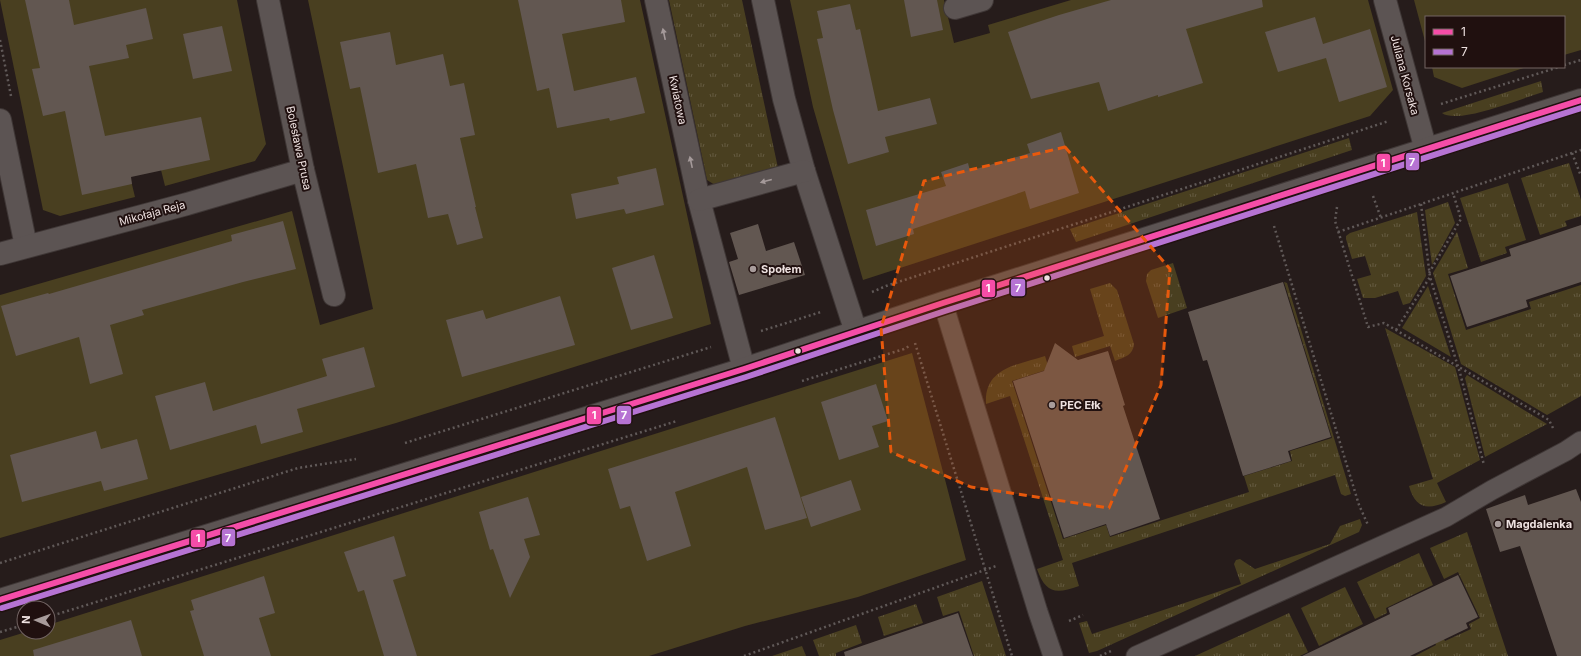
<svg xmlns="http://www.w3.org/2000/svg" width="1581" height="656" font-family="Inter,sans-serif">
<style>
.grass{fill:url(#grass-tufts)}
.garden{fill:#493f20}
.building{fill:#625751}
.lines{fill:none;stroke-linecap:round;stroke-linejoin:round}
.service-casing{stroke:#3f3736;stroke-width:21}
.minor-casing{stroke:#3f3736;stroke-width:24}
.path{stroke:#605958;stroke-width:2.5;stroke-dasharray:2 3;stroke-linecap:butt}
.service{stroke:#5c5453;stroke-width:19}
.minor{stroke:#5c5453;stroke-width:22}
.bus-1-casing{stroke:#20100f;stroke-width:9}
.bus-2-casing{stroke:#20100f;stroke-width:9}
.bus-1{stroke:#f54da8;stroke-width:6}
.bus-2{stroke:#b673d3;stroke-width:6}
.oneway{fill:#a59a9a}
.marked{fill:#e8590c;fill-opacity:0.2;stroke:#e8590c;stroke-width:3;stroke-dasharray:8 5;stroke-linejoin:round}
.poi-dot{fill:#a89c9b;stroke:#20100f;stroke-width:1.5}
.bus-dot{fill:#eee1e0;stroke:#20100f;stroke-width:1.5}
.labels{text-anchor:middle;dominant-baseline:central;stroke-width:4;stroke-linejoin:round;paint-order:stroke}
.street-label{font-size:11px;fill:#eee1e0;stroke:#20100f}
.poi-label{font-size:11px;font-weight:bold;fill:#eee1e0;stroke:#20100f;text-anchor:start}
.line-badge{stroke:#20100f;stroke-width:1.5}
.badge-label{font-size:11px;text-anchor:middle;font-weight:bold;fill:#fff}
</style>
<defs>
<pattern id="grass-tufts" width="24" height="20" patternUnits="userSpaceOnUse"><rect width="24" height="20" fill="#493f20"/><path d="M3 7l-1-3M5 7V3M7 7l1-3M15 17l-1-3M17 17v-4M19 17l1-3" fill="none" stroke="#645a40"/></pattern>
</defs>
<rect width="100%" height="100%" fill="#261c1b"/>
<g class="grass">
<polygon points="669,0 742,0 778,168 715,185 707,180"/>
<path d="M 1541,81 L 1543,92 C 1522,98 1458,125 1442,113 Z"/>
<polygon points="1349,138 1352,150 1076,242 1070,229"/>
<polygon points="1569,163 1581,200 1581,216 1565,221 1567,226 1540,235 1521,178"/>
<polygon points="1508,183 1526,240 1505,247 1507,253 1481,262 1460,198"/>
<polygon points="1448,202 1455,223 1432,265 1425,210"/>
<polygon points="1417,212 1426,276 1410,303 1403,305 1398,291 1375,298 1363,298 1357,279 1371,275 1365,256 1352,259 1346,239 1346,236 1350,233"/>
<polygon points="1457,232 1468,268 1448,274 1466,330 1531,309 1529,302 1581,285 1581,396 1547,415 1461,364 1433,273"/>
<polygon points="1173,263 1187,308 1158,318 1146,281 1147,274 1151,270"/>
<path d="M 1284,282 L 1287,283 L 1351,494 L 1345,496 L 1341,494 L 1335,475 L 1072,563 L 1079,586 C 1056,594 1046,594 1037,569 L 1063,560 L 1010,396 L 986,404 C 984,367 1018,365 1045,356 L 1049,369 L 1012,381 L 1063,539 L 1106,525 L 1110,537 L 1249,492 L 1244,476 L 1292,461 L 1290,451 L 1332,438 Z"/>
<path d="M 1110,283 L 1117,290 L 1134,344 C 1133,355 1125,357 1115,361 L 1110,346 L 1075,357 L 1072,346 L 1104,336 L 1090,289 Z"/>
<polygon points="1428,286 1451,357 1402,328"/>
<path d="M 1385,328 L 1455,367 L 1480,460 L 1437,483 L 1446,502 C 1426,511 1415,507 1409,486 L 1433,479 Z"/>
<polygon points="1467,375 1547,424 1485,457 1465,378"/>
<polygon points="1360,519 1362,525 1359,532 1097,651 1089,653 1079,623 1087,621 1092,634 1241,584 1234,564 1236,560 1240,559 1255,569 1330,544 1340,526"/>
<polygon points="1467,532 1508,656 1415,656 1436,645 1434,640 1442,636 1445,641 1471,629 1469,624 1480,618 1458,572 1444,579 1430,548"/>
<polygon points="1419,553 1433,585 1386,608 1387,613 1375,619 1357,582"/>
<polygon points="982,581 1006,656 974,656 959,611 943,616 937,597"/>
<polygon points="1345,587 1363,624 1319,646 1301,608"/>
<polygon points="916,604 923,623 884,636 878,617"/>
<polygon points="1289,613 1308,652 1300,656 1195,656"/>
<polygon points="856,625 862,643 836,653 836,656 819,656 813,640"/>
<polygon points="802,646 806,656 772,656"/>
</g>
<g class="garden">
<polygon points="0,0 237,0 266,144 255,161 165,186 159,162 128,168 135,197 60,216 43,210"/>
<polygon points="308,0 640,0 711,324 396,423 0,538 0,295 292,211 320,325 373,309"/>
<polygon points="790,0 944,0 954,43 990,33 988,25 1071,0 1368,0 1393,90 1370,116 863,280 813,107"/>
<polygon points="1414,0 1581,0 1581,50 1564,55 1564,17 1426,17 1426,45"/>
<polygon points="1432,67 1527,67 1462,88 1434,77"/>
<polygon points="912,353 966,560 858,597 745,626 649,656 0,656 0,640 26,632 48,632 48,625"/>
</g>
<g class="building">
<polygon points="25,0 69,0 74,25 146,8 153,39 126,45 129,58 89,66 105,136 201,117 210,160 131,177 132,184 82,195 65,111 43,116 32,69 40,68"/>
<polygon points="518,0 621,0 625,22 562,34 574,91 636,77 645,113 610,121 609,118 557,128 549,88 537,91"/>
<polygon points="904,0 937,0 943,30 911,37"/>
<polygon points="1111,0 1262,0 1263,7 1186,29 1203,83 1158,97 1158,95 1108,111 1099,82 1031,99 1008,32 1059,15"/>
<polygon points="850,4 856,30 860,29 878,111 930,98 937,124 885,137 889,152 848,164 833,110 817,39 823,38 817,11"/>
<polygon points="1315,17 1323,44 1370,29 1387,87 1339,102 1326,58 1278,72 1265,32"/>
<polygon points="222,26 232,71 193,79 183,34"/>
<polygon points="390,32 396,65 443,54 450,86 464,83 475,135 460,138 476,207 475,207 483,238 457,245 448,214 428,218 416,164 378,173 360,87 350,89 340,42"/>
<polygon points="1061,132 1079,193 1030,209 1025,191 913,229 914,234 876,246 866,210 946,186 941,172 968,163 970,171 1030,153 1027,144"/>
<polygon points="656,168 664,205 626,214 624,209 576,219 571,194 619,184 617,177"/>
<polygon points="283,221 296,269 243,282 142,310 144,315 110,325 123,374 90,384 79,337 16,356 1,306 48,293 49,294 232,241 231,235"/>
<polygon points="758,224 766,251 794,242 805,275 739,295 729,262 738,259 730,233"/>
<polygon points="1581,225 1581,282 1526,300 1528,307 1467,327 1450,276 1511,256 1509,249"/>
<polygon points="654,255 673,318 631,330 612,268"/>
<polygon points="1283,282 1331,437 1288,451 1291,461 1243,476 1207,360 1203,361 1188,312"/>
<polygon points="560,296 575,345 462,377 446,320 483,310 486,319"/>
<polygon points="1055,343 1078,360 1108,351 1125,405 1123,406 1160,519 1110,536 1106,524 1064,538 1013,381 1044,371"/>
<polygon points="364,347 375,387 297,409 303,432 261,444 256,425 170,450 155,396 205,382 213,411 327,376 322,359"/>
<polygon points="876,384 888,421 872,426 879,447 839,460 821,402"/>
<polygon points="775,417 807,518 765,530 747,467 675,492 691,546 647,561 630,506 620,509 608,469"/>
<polygon points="96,431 101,449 137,439 148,479 104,491 101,481 22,502 10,455"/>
<polygon points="851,480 861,510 811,527 801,497"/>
<polygon points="1576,489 1581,502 1581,656 1557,656 1520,546 1500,552 1486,509 1525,495 1528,505"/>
<polygon points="528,497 540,535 524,539 530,557 510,598 493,549 490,550 479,512"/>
<polygon points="394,536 406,576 393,580 417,656 384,656 364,590 358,592 344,552"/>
<polygon points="1458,575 1478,617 1466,623 1468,628 1410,656 1302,656 1390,614 1388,608"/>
<polygon points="264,576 275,613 259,618 271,656 204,656 190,611 194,610 191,600"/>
<polygon points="958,613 973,656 845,656 844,652"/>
<polygon points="131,620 142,656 34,656 33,650"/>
</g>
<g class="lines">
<g class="service-casing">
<g id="service">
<polyline points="943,303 1038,612 1053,656"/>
<polyline points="1136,656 1446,517 1492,490 1566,451 1581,441"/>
</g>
</g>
<g class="minor-casing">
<g id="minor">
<polyline points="268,0 303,170 334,295"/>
<polyline points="656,0 699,200 744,369"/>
<polyline points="763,0 784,99 804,171 856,332"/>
<polyline points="1385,0 1426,150"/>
<polyline points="955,8 982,0"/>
<polyline points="0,120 26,246"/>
<polyline points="699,200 804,171"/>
<polyline points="0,254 187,204 303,170"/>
<polyline points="0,600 744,369 943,303 1581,100"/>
</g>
</g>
<g class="path">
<polyline points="0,40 11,96"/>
<polyline points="1564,65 1581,60"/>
<polyline points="1441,104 1559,67"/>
<polyline points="1572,153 1581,176"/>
<polyline points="1373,196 1381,218"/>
<polyline points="1421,204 1430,277 1460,373 1484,465"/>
<polyline points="1337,207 1335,221 1368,327 1384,323 1549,420 1553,428"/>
<polyline points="1274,226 1359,505 1368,525"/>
<polyline points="1338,232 1581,150"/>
<polyline points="1429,273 1461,219 1453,193"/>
<polyline points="872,292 886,286 1389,121"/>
<polyline points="1396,330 1430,277"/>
<polyline points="761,331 821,312"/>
<polyline points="915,343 1012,656"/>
<polyline points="802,381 904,349 911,345"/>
<polyline points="405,443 711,347"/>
<polyline points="0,563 298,468 356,459"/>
<polyline points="48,617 677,421"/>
<polyline points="1069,621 1083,615"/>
<polyline points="0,632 24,625"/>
<polyline points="744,656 996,566"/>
<polyline points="1100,656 1111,651"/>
</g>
<use href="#service" class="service"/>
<use href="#minor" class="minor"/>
<g class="bus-1-casing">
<polyline id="bus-1" points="0,600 744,369 943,303 1581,100"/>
</g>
<g class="bus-2-casing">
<polyline id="bus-2" points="2,608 746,377 945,311 1581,108"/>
</g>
<use href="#bus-1" class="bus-1"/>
<use href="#bus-2" class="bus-2"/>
</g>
<defs><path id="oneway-solid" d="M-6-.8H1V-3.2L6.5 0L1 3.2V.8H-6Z"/></defs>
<g class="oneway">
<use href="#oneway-solid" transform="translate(664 34) rotate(-102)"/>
<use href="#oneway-solid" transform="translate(691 162) rotate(-102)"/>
<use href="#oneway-solid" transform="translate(766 181) rotate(165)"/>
</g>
<path class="marked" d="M 1065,147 L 1170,269 L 1161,385 L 1109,508 L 971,487 L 891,452 L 881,328 L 924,181 Z"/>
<g class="poi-dot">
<circle cx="753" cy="269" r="4"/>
<circle cx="1052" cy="405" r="4"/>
<circle cx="1498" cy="524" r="4"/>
</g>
<g class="bus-dot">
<circle cx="1047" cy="278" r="3.5"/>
<circle cx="798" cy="351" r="3.5"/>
</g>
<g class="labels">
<g class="street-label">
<text transform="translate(1405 75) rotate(75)">Juliana Korsaka</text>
<text transform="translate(678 100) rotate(78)">Kwiatowa</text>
<text transform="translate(299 148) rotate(78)">Bolesława Prusa</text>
<text transform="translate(152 213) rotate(-15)">Mikołaja Reja</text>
</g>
<g class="poi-label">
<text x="761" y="269">Społem</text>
<text x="1060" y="405">PEC Ełk</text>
<text x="1506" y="524">Magdalenka</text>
</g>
</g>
<g class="line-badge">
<rect x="1405" y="152" width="15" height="19" rx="4" fill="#b673d3"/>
<rect x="1376" y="153" width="15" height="19" rx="4" fill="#f54da8"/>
<rect x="1010" y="278" width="16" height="19" rx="4" fill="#b673d3"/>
<rect x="981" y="279" width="15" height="19" rx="4" fill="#f54da8"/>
<rect x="616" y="405" width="16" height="20" rx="4" fill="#b673d3"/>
<rect x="586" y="406" width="16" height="19" rx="4" fill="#f54da8"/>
<rect x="221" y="528" width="15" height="19" rx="4" fill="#b673d3"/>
<rect x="190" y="529" width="16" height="19" rx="4" fill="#f54da8"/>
</g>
<g class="badge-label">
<text x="1412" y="166">7</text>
<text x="1383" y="167">1</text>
<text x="1018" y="292">7</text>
<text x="988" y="292">1</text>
<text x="624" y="419">7</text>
<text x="594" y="419">1</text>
<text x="228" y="542">7</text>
<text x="198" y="542">1</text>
</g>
<rect x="1425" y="16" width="140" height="52" fill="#20100f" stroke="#726463"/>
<rect x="1433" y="29" width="20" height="6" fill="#f54da8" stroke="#726463"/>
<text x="1461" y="36" font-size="12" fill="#eee1e0">1</text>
<rect x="1433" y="49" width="20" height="6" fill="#b673d3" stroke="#726463"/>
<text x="1461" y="56" font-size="12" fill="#eee1e0">7</text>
<g transform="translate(36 620) rotate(272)"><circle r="19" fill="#20100f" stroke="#726463"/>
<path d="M0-3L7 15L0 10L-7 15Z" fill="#a89c9b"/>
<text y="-6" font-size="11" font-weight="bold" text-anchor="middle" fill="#eee1e0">N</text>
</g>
</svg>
